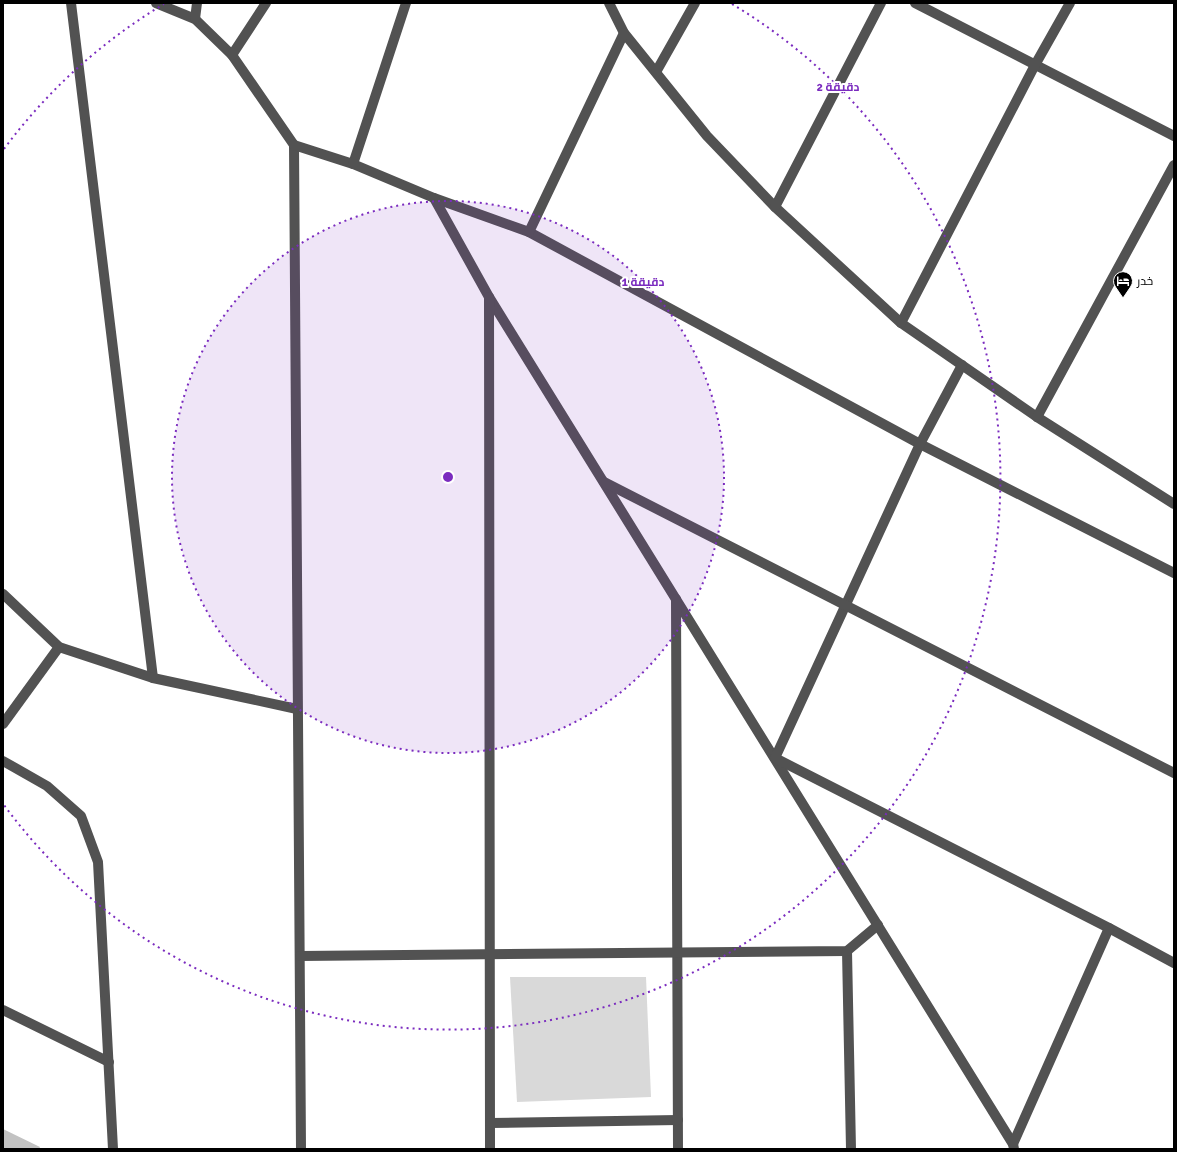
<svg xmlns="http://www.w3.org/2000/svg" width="1177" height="1152" font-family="Signika,Cairo,sans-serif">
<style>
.green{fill:#d9d9d9}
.building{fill:#c2c2c2}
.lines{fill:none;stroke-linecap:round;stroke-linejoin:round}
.minor{stroke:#525252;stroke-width:10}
.ring{fill:none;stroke:#7b2cbf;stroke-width:2;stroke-dasharray:2 4}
.labels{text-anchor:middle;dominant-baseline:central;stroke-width:4;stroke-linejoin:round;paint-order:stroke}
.poi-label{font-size:12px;fill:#000;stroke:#fff;text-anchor:start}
.centre{fill:#7b2cbf;stroke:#fff;stroke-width:2}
.ring-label{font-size:12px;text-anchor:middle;font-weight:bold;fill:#7b2cbf;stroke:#fff;stroke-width:4;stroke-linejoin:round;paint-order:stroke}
</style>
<rect width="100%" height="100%" fill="#fff"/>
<polygon class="green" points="510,977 646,977 651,1097 517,1102"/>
<polygon class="building" points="3,1129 40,1147 39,1149 3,1149"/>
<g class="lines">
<g class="minor">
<polyline points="71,3 153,678"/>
<polyline points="156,3 195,19 232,55 294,145 301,1149"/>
<polyline points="609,3 624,33 707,136 775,207 901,323 1037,417 1174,504"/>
<polyline points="915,3 1174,136"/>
<polyline points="195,19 197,3"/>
<polyline points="232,55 266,3"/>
<polyline points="656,72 695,3"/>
<polyline points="294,145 353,164 434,198 529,232 920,444 1174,573"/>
<polyline points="353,164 406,3"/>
<polyline points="434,198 489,297 1013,1144 1014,1149"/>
<polyline points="775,207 881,3"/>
<polyline points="529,232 624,33"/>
<polyline points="489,297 490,1149"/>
<polyline points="901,323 1035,65 1070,3"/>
<polyline points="962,365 920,444 775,758 1109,928 1174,963"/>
<polyline points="1037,417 1174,165"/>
<polyline points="604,482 1174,773"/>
<polyline points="3,594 59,647 153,678 297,709"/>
<polyline points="676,599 678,1149"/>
<polyline points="3,724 59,647"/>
<polyline points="3,761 47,786 81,816 98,862 113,1149"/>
<polyline points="847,951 851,1149"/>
<polyline points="300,956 847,951 878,925"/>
<polyline points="3,1010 109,1062"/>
<polyline points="490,1123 678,1120"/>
<polyline points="1013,1144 1109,928"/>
</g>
</g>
<circle cx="448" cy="477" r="276" fill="#7b2cbf" fill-opacity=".12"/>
<g class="ring">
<circle cx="448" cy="477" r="276"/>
<path d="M4 149A552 552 0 0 1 164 4M732 4A552 552 0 1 1 4 805"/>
</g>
<defs>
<g id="hotel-pin" transform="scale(1)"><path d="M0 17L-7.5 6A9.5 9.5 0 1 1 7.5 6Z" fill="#000" stroke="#fff"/><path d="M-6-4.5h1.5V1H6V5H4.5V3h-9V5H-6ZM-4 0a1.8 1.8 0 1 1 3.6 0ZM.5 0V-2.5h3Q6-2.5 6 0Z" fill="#fff"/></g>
</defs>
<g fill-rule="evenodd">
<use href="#hotel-pin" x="1123" y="281"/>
</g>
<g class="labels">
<g class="poi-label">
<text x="1137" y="281">خدر</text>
</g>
</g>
<circle cx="448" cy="477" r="6" class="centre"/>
<g class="ring-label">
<text x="838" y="91">2 دقيقة</text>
<text x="643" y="286">1 دقيقة</text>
</g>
<rect width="1177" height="1152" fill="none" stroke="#000000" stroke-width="8"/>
</svg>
